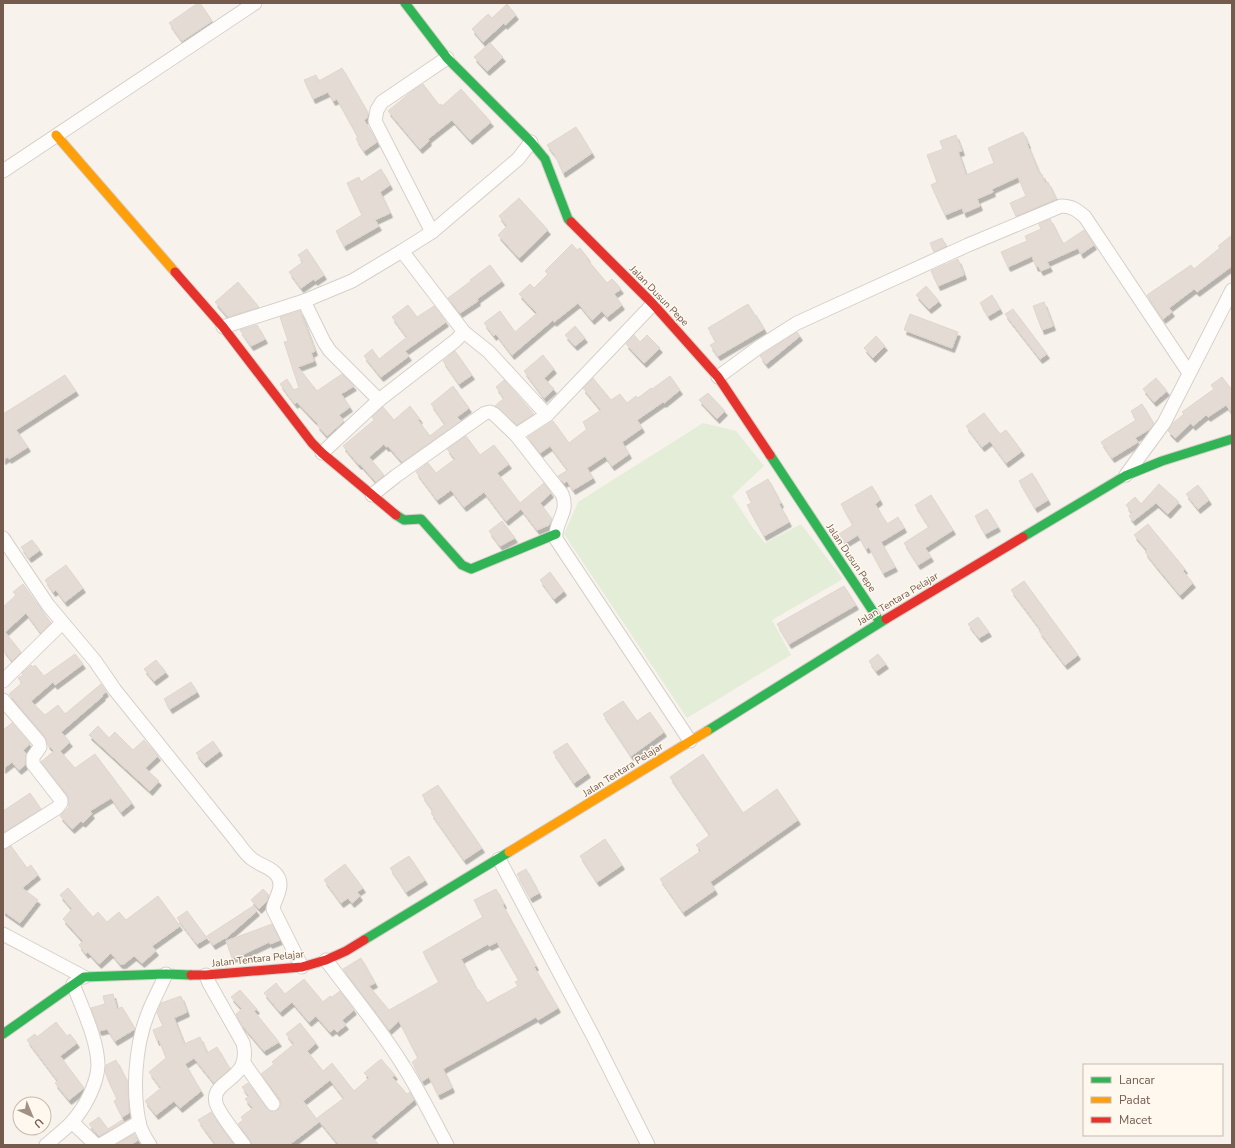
<svg xmlns="http://www.w3.org/2000/svg" width="1235" height="1148" font-family="'Nunito Sans',sans-serif">
<style>
.green{fill:#e4edd8}
.building{fill:#e3dbd4;stroke:#e0d6ce;fill-rule:evenodd;filter:url(#shadow)}
.lines{fill:none;stroke-linecap:round;stroke-linejoin:round}
.street-casing{stroke:#d6d0ca;stroke-width:15}
.fast-casing{stroke:#d6cfc8;stroke-width:11}
.slow-casing{stroke:#d6cfc8;stroke-width:11}
.jam-casing{stroke:#d6cfc8;stroke-width:11}
.street{stroke:#fefdfc;stroke-width:13}
.fast{stroke:#30b455;stroke-width:9}
.slow{stroke:#ff9f0a;stroke-width:9}
.jam{stroke:#e5322d;stroke-width:9}
.labels{text-anchor:middle;dominant-baseline:central;stroke-width:3;stroke-linejoin:round;paint-order:stroke}
.street-label{font-size:10px;fill:#745b4d;stroke:#fef8ee}
</style>
<defs>
<filter id="shadow"><feDropShadow dx="2.5" dy="4.5" stdDeviation="0" flood-color="#0004"/></filter>
</defs>
<rect width="100%" height="100%" fill="#f7f3ec"/>
<polygon class="green" points="703,423 736,431 764,466 732,496 753,528 765,543 801,524 843,579 772,620 791,655 687,718 564,534 578,502"/>
<g class="building">
<polygon points="198,3 200,3 212,21 182,41 169,23"/>
<polygon points="507,4 516,15 505,25 504,23 483,42 472,29 488,14 492,18"/>
<polygon points="490,43 503,57 487,71 474,57"/>
<polygon points="342,68 368,113 367,118 364,120 377,142 364,151 356,139 358,137 337,99 333,101 328,92 313,99 304,80 316,75 319,81"/>
<polygon points="423,84 439,105 441,104 442,106 461,89 491,122 470,140 452,120 428,139 429,141 420,149 388,111 411,92"/>
<polygon points="576,127 592,153 563,173 555,155 547,145"/>
<polygon points="1023,132 1028,144 1027,144 1040,175 1042,174 1045,183 1048,182 1056,199 1016,216 1010,203 1026,196 1018,177 992,189 993,192 977,199 980,206 964,213 962,208 945,215 931,185 937,182 927,155 943,149 940,141 956,135 962,151 958,152 966,175 994,163 988,148"/>
<polygon points="381,169 390,185 380,192 390,213 375,220 379,226 344,246 336,231 362,215 347,183 359,177 361,182"/>
<polygon points="519,198 548,230 519,258 498,235 507,226 499,216"/>
<polygon points="1050,219 1063,244 1084,230 1094,245 1081,254 1078,248 1047,262 1050,267 1041,271 1038,266 1036,267 1032,256 1008,267 1001,252 1027,241 1025,236 1041,229 1039,224"/>
<polygon points="1232,235 1232,266 1197,292 1194,289 1169,308 1172,312 1163,319 1147,295 1191,265 1194,269 1220,248 1218,246"/>
<polygon points="942,238 946,246 934,252 930,243"/>
<polygon points="572,244 577,250 580,248 588,258 587,259 607,283 612,279 616,283 621,289 614,294 622,305 607,317 602,311 592,320 578,303 554,322 553,320 512,355 496,334 494,336 484,323 500,311 515,332 537,313 519,294 530,284 534,288 548,274 545,271"/>
<polygon points="307,249 324,275 315,281 314,279 301,288 289,272 303,262 298,255"/>
<polygon points="958,259 964,275 938,286 931,271"/>
<polygon points="490,265 502,281 477,299 478,301 460,313 448,298 471,281 470,280"/>
<polygon points="238,282 259,307 228,317 215,302"/>
<polygon points="926,286 939,301 929,309 916,295"/>
<polygon points="992,295 1000,309 988,316 980,303"/>
<polygon points="1044,302 1053,326 1042,330 1033,306"/>
<polygon points="748,304 755,316 756,315 764,329 718,356 710,345 716,342 708,328"/>
<polygon points="408,305 417,317 434,306 446,322 405,351 409,356 381,377 364,356 372,349 379,359 407,337 392,317"/>
<polygon points="1013,309 1047,354 1040,359 1005,314"/>
<polygon points="300,311 315,351 311,353 314,361 298,367 317,391 342,374 354,386 341,394 350,407 339,415 344,421 327,436 317,425 318,424 297,402 295,404 280,384 287,379 293,390 299,388 284,342 288,341 280,317"/>
<polygon points="910,314 958,332 952,348 904,330"/>
<polygon points="257,325 265,339 251,346 240,330"/>
<polygon points="575,326 585,338 575,346 565,335"/>
<polygon points="797,332 800,336 766,364 760,356"/>
<polygon points="634,335 640,342 647,335 660,348 644,363 626,344"/>
<polygon points="876,336 885,346 873,358 864,348"/>
<polygon points="455,351 472,375 459,384 443,361"/>
<polygon points="543,355 554,369 544,378 554,389 544,398 524,371"/>
<polygon points="65,375 76,391 16,430 28,447 9,459 8,457 3,460 3,414"/>
<polygon points="670,376 680,390 664,403 663,402 637,420 642,428 622,442 629,454 612,466 605,456 587,468 593,478 573,490 567,481 564,483 558,476 568,470 550,446 540,453 528,437 553,421 569,443 587,429 583,422 601,410 583,388 593,378 611,400 620,394 627,403 636,396 638,398 651,388 652,389"/>
<polygon points="1222,377 1232,390 1232,413 1226,405 1208,417 1206,415 1193,426 1191,423 1175,438 1168,431 1173,423 1184,414 1182,412 1214,389 1211,385"/>
<polygon points="1156,378 1167,391 1154,402 1143,389"/>
<polygon points="504,380 534,414 517,425 495,406 504,398 496,387"/>
<polygon points="453,386 469,408 457,417 461,421 402,462 388,446 386,447 384,444 369,457 384,475 376,482 360,464 359,465 343,446 374,420 372,417 383,407 394,420 410,406 420,419 418,420 430,436 445,424 431,404"/>
<polygon points="708,393 725,411 717,419 699,400"/>
<polygon points="1142,404 1154,424 1150,429 1135,438 1138,442 1112,458 1101,442 1136,420 1131,411"/>
<polygon points="984,413 1000,434 1006,430 1022,451 1006,463 990,441 982,447 966,426"/>
<polygon points="466,436 480,455 494,445 509,464 497,473 520,503 544,483 551,493 540,503 552,519 549,525 537,530 521,509 506,521 484,492 464,507 451,490 437,500 416,472 428,463 436,473 455,459 447,449"/>
<polygon points="1032,473 1048,500 1035,508 1019,481"/>
<polygon points="768,479 781,503 779,504 789,522 764,536 747,505 752,503 746,492"/>
<polygon points="1159,484 1179,502 1168,514 1156,503 1133,521 1129,516 1132,513 1126,505 1135,497 1141,504"/>
<polygon points="1198,485 1209,500 1198,509 1186,494"/>
<polygon points="872,486 880,500 875,504 887,524 898,517 904,528 881,542 895,567 883,573 869,547 866,549 858,535 845,543 839,534 853,525 841,504"/>
<polygon points="931,495 953,530 925,548 931,557 918,565 904,543 929,527 915,505"/>
<polygon points="987,509 998,527 985,534 975,516"/>
<polygon points="502,521 515,538 500,546 489,531"/>
<polygon points="1148,524 1185,569 1183,571 1193,583 1180,595 1156,566 1145,552 1147,550 1134,535"/>
<polygon points="32,540 40,550 29,558 21,547"/>
<polygon points="66,565 83,588 65,602 56,590 53,592 45,580"/>
<polygon points="550,572 564,591 554,599 540,580"/>
<polygon points="1024,581 1078,655 1065,665 1039,631 1041,630 1011,590"/>
<polygon points="23,584 51,623 41,633 26,613 5,632 21,652 12,661 3,649 3,607 16,595 13,592"/>
<polygon points="844,586 856,605 789,644 777,624"/>
<polygon points="978,617 989,632 979,638 968,624"/>
<polygon points="75,654 83,664 55,685 53,682 31,701 45,715 58,705 65,714 101,684 106,692 102,695 103,696 61,732 70,742 60,751 75,768 95,754 132,803 121,812 111,798 90,811 92,814 83,823 81,821 72,829 60,816 69,807 68,796 41,762 54,751 48,745 45,737 9,694 22,683 18,678 23,675 22,673 31,665 33,667 35,665 44,676"/>
<polygon points="878,654 886,664 876,671 869,661"/>
<polygon points="156,660 166,672 154,681 144,669"/>
<polygon points="191,682 197,692 170,709 164,699"/>
<polygon points="623,701 637,721 650,712 664,732 631,756 603,714"/>
<polygon points="12,723 30,744 23,750 26,754 25,765 19,770 12,762 3,769 3,730"/>
<polygon points="98,726 109,738 115,732 133,750 144,740 158,756 145,768 159,781 150,791 89,735"/>
<polygon points="213,741 220,751 204,763 196,753"/>
<polygon points="567,743 588,773 574,783 553,752"/>
<polygon points="703,754 743,813 777,789 798,820 710,882 715,890 683,912 660,879 701,851 696,845 710,835 670,777"/>
<polygon points="438,785 482,848 464,860 431,813 433,811 422,795"/>
<polygon points="30,793 41,809 3,833 3,811"/>
<polygon points="605,839 622,865 597,882 580,856"/>
<polygon points="11,846 27,868 31,865 38,875 22,888 38,900 20,923 3,911 3,850"/>
<polygon points="409,856 425,880 406,892 390,868"/>
<polygon points="345,864 363,888 357,892 360,896 352,903 348,898 341,903 324,880"/>
<polygon points="526,869 539,893 530,898 517,874"/>
<polygon points="68,888 93,917 98,912 107,922 119,912 126,920 158,896 180,926 152,946 156,951 142,963 134,956 124,964 120,964 111,953 99,964 88,952 86,954 79,945 83,941 63,919 72,909 60,895"/>
<polygon points="263,889 269,895 266,902 259,909 251,900"/>
<path d="M 496,889 L 504,904 L 502,904 L 536,966 L 534,967 L 558,1008 L 538,1020 L 536,1017 L 443,1069 L 452,1088 L 438,1095 L 429,1077 L 422,1081 L 412,1062 L 418,1058 L 399,1021 L 389,1030 L 343,969 L 361,958 L 375,983 L 369,986 L 389,1010 L 439,982 L 423,952 L 483,917 L 474,900 ZM 497,942 L 519,980 L 515,982 L 518,986 L 487,1003 L 479,990 L 478,991 L 461,959 L 488,944 L 489,946 Z"/>
<polygon points="253,906 257,911 225,939 225,938 213,945 207,936"/>
<polygon points="187,911 207,938 197,944 177,918"/>
<polygon points="272,924 280,940 270,944 269,942 242,955 232,958 226,941"/>
<polygon points="304,979 323,1002 330,996 332,997 340,991 354,1010 342,1020 346,1025 337,1032 334,1029 330,1032 316,1016 309,1022 292,1002 280,1012 264,993 276,983 285,994"/>
<polygon points="240,990 257,1009 254,1011 279,1042 264,1051 241,1024 236,1014 242,1009 231,997"/>
<polygon points="113,994 117,1009 122,1007 135,1029 115,1041 107,1029 99,1031 91,1008 105,1004 103,996"/>
<polygon points="181,996 187,1012 174,1018 184,1044 200,1037 207,1053 217,1047 230,1069 214,1083 194,1058 185,1064 201,1091 180,1108 174,1101 156,1115 145,1101 161,1088 149,1072 166,1058 159,1040 157,1041 153,1030 163,1026 157,1013 161,1003"/>
<polygon points="56,1022 67,1036 70,1034 77,1043 60,1056 84,1088 69,1100 55,1083 58,1081 27,1040 35,1034 37,1037"/>
<polygon points="300,1023 316,1043 307,1051 323,1071 332,1063 354,1091 369,1078 364,1073 381,1059 395,1075 392,1077 407,1094 410,1092 414,1100 371,1136 379,1145 339,1145 317,1118 344,1098 330,1080 303,1101 319,1122 289,1145 252,1145 250,1140 238,1124 243,1120 241,1117 253,1108 245,1099 249,1096 242,1087 248,1083 269,1111 274,1112 280,1108 281,1104 280,1099 261,1074 274,1064 272,1062 294,1044 286,1034"/>
<polygon points="116,1060 128,1083 129,1113 122,1117 114,1101 117,1099 108,1080 105,1071 106,1065"/>
<polygon points="211,1112 218,1123 234,1145 213,1145 215,1143 205,1130 198,1120"/>
<polygon points="99,1117 108,1129 122,1120 124,1122 99,1136 89,1124"/>
<polygon points="134,1134 138,1140 131,1145 116,1145"/>
</g>
<g class="lines">
<g class="street-casing">
<g id="street">
<polyline points="3,171 255,3"/>
<polyline points="432,232 375,121 377,110 382,102 447,58"/>
<polyline points="402,251 464,332 489,352 547,415"/>
<polyline points="304,301 324,342 330,351 379,400"/>
<polyline points="223,327 304,301 352,281 402,251 432,232 518,159 531,142"/>
<path d="M 718,377 L 759,347 L 797,323 L 968,245 L 1061,206 C 1072,206 1077,210 1085,217 L 1189,373"/>
<path d="M 516,435 L 562,494 C 570,513 554,521 556,539 L 690,741"/>
<polyline points="322,453 379,400 455,341 464,332"/>
<polyline points="1126,475 1164,423 1232,290"/>
<polyline points="372,495 396,476 485,413 490,412 494,414 516,435 547,415 653,304"/>
<path d="M 3,538 L 48,605 L 95,661 L 115,690 L 234,838 C 240,845 245,854 252,859 C 262,867 280,869 280,885 C 280,893 274,901 273,909 L 302,967"/>
<polyline points="3,681 62,623"/>
<polyline points="3,700 39,742 40,747 33,757 33,764 61,800 61,803 57,808 3,842"/>
<polyline points="499,859 593,1036 648,1145"/>
<polyline points="3,934 84,977"/>
<path d="M 326,960 C 352,995 381,1029 404,1067 C 420,1092 433,1119 447,1145"/>
<path d="M 206,975 L 209,983 L 243,1043 C 253,1081 210,1079 216,1103 C 219,1114 237,1135 244,1145"/>
<polyline points="244,1063 273,1104"/>
<polyline points="72,1122 96,1145"/>
<path d="M 46,1145 C 54,1138 63,1131 71,1123 C 84,1109 97,1085 98,1066 C 98,1040 82,1008 73,984"/>
<polyline points="100,1145 139,1122"/>
<path d="M 150,1145 C 146,1139 142,1132 140,1126 C 132,1094 135,1047 147,1016 C 152,1002 160,988 166,974"/>
</g>
</g>
<g class="fast-casing">
<g id="fast">
<polyline points="405,3 447,58 531,142 545,159 568,219 571,222"/>
<polyline points="770,455 880,622"/>
<polyline points="396,515 404,520 421,519 462,565 471,569 556,534"/>
<polyline points="1023,537 1125,476 1162,461 1232,439"/>
<polyline points="707,731 886,619"/>
<polyline points="364,940 509,852"/>
<polyline points="3,1034 84,977 166,974 191,975"/>
</g>
</g>
<g class="slow-casing">
<g id="slow">
<polyline points="56,135 175,272"/>
<polyline points="509,852 707,731"/>
</g>
</g>
<g class="jam-casing">
<g id="jam">
<polyline points="571,222 653,304 718,377 770,455"/>
<polyline points="175,272 223,327 312,443 322,453 396,515"/>
<polyline points="886,619 1023,537"/>
<polyline points="191,975 206,975 302,967 326,960 346,951 364,940"/>
</g>
</g>
<use href="#street" class="street"/>
<use href="#fast" class="fast"/>
<use href="#slow" class="slow"/>
<use href="#jam" class="jam"/>
</g>
<g class="labels">
<g class="street-label">
<text transform="translate(659 296) rotate(46)">Jalan Dusun Pepe</text>
<text transform="translate(851 558) rotate(56)">Jalan Dusun Pepe</text>
<text transform="translate(898 599) rotate(-31)">Jalan Tentara Pelajar</text>
<text transform="translate(623 770) rotate(-32)">Jalan Tentara Pelajar</text>
<text transform="translate(258 959) rotate(-6)">Jalan Tentara Pelajar</text>
</g>
</g>
<rect width="1235" height="1148" fill="none" stroke="#745b4d" stroke-width="8"/>
<rect x="1083" y="1064" width="140" height="72" fill="#fef8ee" stroke="#c7b9ae"/>
<rect x="1091" y="1077" width="20" height="6" fill="#30b455" stroke="#c7b9ae"/>
<text x="1119" y="1084" font-size="12" fill="#745b4d">Lancar</text>
<rect x="1091" y="1097" width="20" height="6" fill="#ff9f0a" stroke="#c7b9ae"/>
<text x="1119" y="1104" font-size="12" fill="#745b4d">Padat</text>
<rect x="1091" y="1117" width="20" height="6" fill="#e5322d" stroke="#c7b9ae"/>
<text x="1119" y="1124" font-size="12" fill="#745b4d">Macet</text>
<g transform="translate(32 1116) rotate(136)"><circle r="19" fill="#fef8ee" stroke="#c7b9ae"/>
<path d="M0-3L7 15L0 10L-7 15Z" fill="#a29085"/>
<text y="-6" font-size="11" font-weight="bold" text-anchor="middle" fill="#745b4d">U</text>
</g>
</svg>
